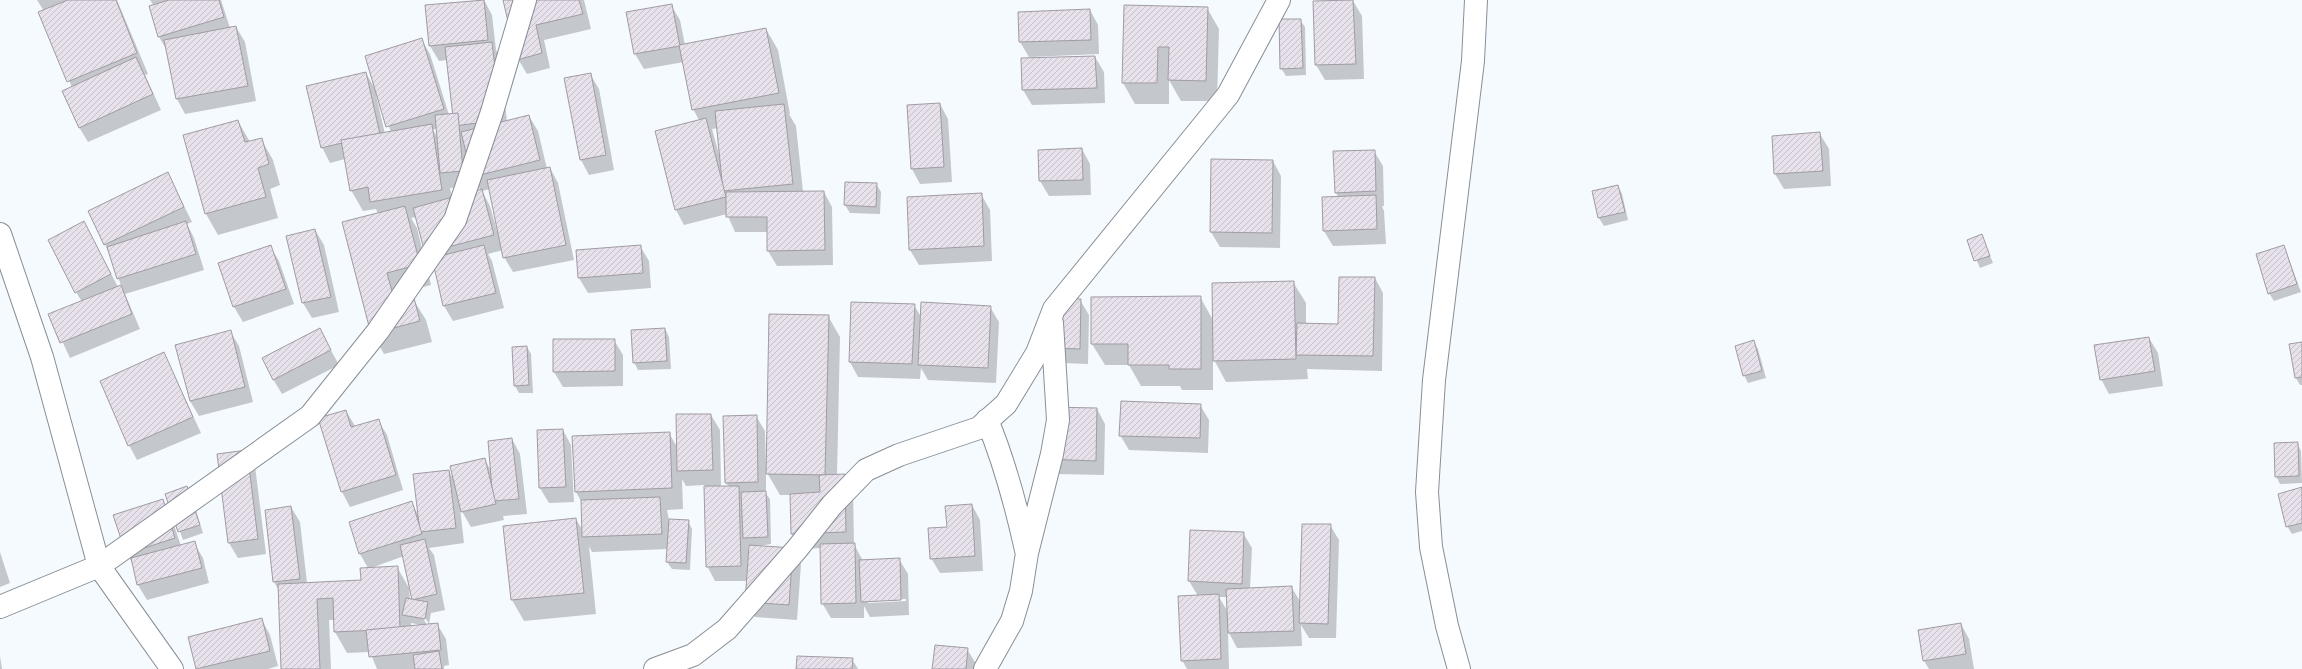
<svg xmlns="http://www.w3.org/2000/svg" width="2302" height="669" font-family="Karla,sans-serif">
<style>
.shadow{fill:#0003;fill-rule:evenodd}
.building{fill:url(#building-hatch);stroke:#a09ba4}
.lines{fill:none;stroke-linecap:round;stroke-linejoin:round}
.street-casing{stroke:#878f96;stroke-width:24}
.street{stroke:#fff;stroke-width:22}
</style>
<defs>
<pattern id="building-hatch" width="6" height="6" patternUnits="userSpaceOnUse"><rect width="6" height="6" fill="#e6e1eb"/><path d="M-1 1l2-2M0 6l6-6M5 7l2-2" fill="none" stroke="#c5c0c9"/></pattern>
</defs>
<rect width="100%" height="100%" fill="#f5faff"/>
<g class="shadow">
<polygon points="37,0 117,0 148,74 145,75 161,110 88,142 79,127 72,88 44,11"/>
<polygon points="150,0 221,0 230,28 236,27 245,42 256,101 185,114 177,99 168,52 159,37 150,7 154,6"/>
<path d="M 484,0 L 492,15 L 496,50 L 500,58 L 507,122 L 529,116 L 538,131 L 547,169 L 550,168 L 558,183 L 574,260 L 513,272 L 504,257 L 503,250 L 488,254 L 492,261 L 504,308 L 453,321 L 444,306 L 435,268 L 417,217 L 411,218 L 417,228 L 431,285 L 398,294 L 413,299 L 426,320 L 432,342 L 384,354 L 372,333 L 378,214 L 376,209 L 363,211 L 351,190 L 345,159 L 330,163 L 322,147 L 366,73 L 375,89 L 421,39 L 430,54 L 449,115 L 454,114 L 448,60 L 439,61 L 430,46 L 426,6 ZM 376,95 L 378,95 L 391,132 L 385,134 ZM 437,128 L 438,138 L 433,130 ZM 473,177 L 481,191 L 452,198 L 450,188 L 471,186 ZM 490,189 L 498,230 L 497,231 L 490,206 L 482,191 Z"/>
<polygon points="504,0 584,0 591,29 544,40 550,68 527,74 518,59"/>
<polygon points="1353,1 1362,16 1364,79 1325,80 1316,65"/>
<path d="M 671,5 L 680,20 L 685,45 L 766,29 L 778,50 L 790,114 L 789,114 L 796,126 L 803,192 L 824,192 L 832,207 L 833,265 L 777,266 L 768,251 L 768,232 L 735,232 L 727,214 L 684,225 L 676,210 L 699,120 L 693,109 L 684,62 L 644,69 L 635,54 L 627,13 ZM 718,128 L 719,154 L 712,129 Z"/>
<polygon points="1125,6 1207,8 1219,29 1217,101 1181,101 1169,80 1169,104 1135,104 1123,83"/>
<polygon points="1090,10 1098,25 1099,54 1029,57 1020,42"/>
<polygon points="1300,20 1305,27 1306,75 1286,76 1281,68"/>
<polygon points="1095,57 1104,72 1105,103 1032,105 1023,90 1022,59"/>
<polygon points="590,74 599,89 614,170 589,175 581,160 566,79"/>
<polygon points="940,104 948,119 952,182 920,184 912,169"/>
<polygon points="238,121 250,142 261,139 273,160 280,185 270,189 278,218 218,235 206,214 184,136"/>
<polygon points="1820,134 1829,149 1831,186 1784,189 1775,174"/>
<polygon points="1082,149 1090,164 1091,195 1049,196 1040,181 1039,151"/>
<polygon points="1374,151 1383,166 1384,206 1382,206 1384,211 1386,244 1333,246 1324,231 1339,198 1336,193"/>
<polygon points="1273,161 1281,176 1280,248 1220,247 1211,232"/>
<polygon points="168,174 192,222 187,224 194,238 204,270 125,294 140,329 70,358 50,315 82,302 76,292 92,237 118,287 121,285 105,244"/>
<polygon points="846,183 876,184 881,192 880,214 850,213 845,205"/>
<polygon points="1618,186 1622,194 1628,220 1604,226 1599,218 1593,191"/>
<polygon points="981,194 990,210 992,261 919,265 910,250"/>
<polygon points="315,230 324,245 339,312 312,318 303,303 287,237"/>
<polygon points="1982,236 1993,263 1980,268 1968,241"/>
<polygon points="270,246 279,261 294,304 243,322 234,307 219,264"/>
<polygon points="640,246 649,261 651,288 588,293 579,278 577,251"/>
<polygon points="2284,246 2301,292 2274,301 2269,293"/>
<polygon points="1375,278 1383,293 1382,371 1307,369 1308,379 1226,382 1213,358 1213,390 1182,390 1180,386 1141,386 1129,365 1105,365 1092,344 1092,298 1200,297 1213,320 1293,282 1306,303 1306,324 1339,325"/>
<polygon points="1054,299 1080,300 1089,315 1088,364 1062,363"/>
<polygon points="914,305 921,317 990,307 999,322 996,383 928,380 921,368 920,379 858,377 850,362"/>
<path d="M 828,316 L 840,337 L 837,476 L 853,490 L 854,544 L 863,561 L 899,559 L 908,574 L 909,615 L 870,617 L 864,606 L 864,618 L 831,618 L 822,603 L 821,548 L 801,549 L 792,534 L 791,495 L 780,495 L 766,471 L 766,494 L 770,499 L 771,544 L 758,546 L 793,549 L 801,564 L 797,620 L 755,617 L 746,602 L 748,581 L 715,581 L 707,566 L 705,485 L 686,486 L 682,479 L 683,509 L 667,510 L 669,520 L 688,521 L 692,529 L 690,570 L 672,569 L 667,562 L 668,549 L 592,552 L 589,546 L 596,614 L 524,621 L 512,600 L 576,519 L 583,531 L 582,503 L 576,492 L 573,436 L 669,433 L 677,447 L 711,415 L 720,430 L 721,487 L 729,487 L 726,483 L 756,416 L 765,431 L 766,468 L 767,468 ZM 748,545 L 750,545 L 750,553 L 748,553 ZM 906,599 L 906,601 L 868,603 L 868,601 Z"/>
<polygon points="665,329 669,337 671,369 638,370 634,362"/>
<polygon points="230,331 239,346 253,402 199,416 190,401 176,346"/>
<polygon points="2149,338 2158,353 2163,386 2109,394 2101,379"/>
<polygon points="554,340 614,340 623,355 623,386 563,387 554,372"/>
<polygon points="1754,342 1758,349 1766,378 1748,383 1744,375"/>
<polygon points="2302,343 2302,385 2300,385 2296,378"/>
<polygon points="328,345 339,365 282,394 273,379"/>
<polygon points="527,347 531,354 533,393 519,393 515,386"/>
<polygon points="164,354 201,433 137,460 129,445"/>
<polygon points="1200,405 1209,420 1208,453 1129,450 1120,435"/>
<polygon points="1097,409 1105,424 1104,475 1055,474 1047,459"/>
<polygon points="346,411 355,426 378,420 387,435 403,490 350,507 342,492"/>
<polygon points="563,430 571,445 574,502 549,503 540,488"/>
<path d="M 512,439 L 520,454 L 527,514 L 503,516 L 504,520 L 471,527 L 460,508 L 464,543 L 429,548 L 434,555 L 445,610 L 431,613 L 429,624 L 423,614 L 421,615 L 427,625 L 437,624 L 446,639 L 449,665 L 444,666 L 444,669 L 377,669 L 370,652 L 347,653 L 335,632 L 334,620 L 329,620 L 331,669 L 282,669 L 280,592 L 274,582 L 266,510 L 291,507 L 300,522 L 307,583 L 362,581 L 368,568 L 360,554 L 411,502 L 419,516 L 449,471 L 454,481 L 484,459 L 492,472 ZM 404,556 L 413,600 L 410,600 L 409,588 L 397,567 L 371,568 ZM 411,623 L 421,625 L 411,627 Z"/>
<polygon points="2297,443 2301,451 2302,483 2280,484 2276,476"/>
<polygon points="218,455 255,466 266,554 238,558 229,543"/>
<polygon points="2302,489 2302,531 2292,534 2287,526"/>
<polygon points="166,494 191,495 203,533 183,540"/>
<polygon points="162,501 171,516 181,546 194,543 203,558 209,583 147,600 138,585 133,564 127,554"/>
<polygon points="972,505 980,520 983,571 940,573 931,558 948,528"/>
<path d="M 1330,525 L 1339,540 L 1336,638 L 1309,638 L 1301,625 L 1302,646 L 1237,648 L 1228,631 L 1229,669 L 1187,669 L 1182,660 L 1198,596 L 1189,581 L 1191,531 L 1243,533 L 1252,548 L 1250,589 L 1292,588 L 1301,603 ZM 1219,597 L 1227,597 L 1228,612 Z"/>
<polygon points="0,552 10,583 0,587"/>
<polygon points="262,620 270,635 278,666 268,669 197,669 189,638"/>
<polygon points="1961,624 1969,639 1974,669 1929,669 1924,661"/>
<polygon points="967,649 976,664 975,669 933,669"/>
<polygon points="0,656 2,669 0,669"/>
<polygon points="852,659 858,669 797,669"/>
</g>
<g class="building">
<polygon points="68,0 116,0 137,53 67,82 38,12"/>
<polygon points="169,0 219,0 224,17 158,37 149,6"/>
<polygon points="484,0 488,40 429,46 425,5"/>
<polygon points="503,0 579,0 583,14 536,25 542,53 517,60"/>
<polygon points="1353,0 1356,64 1315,65 1313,1"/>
<polygon points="672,4 680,46 634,54 626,12"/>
<polygon points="1124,5 1208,7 1206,81 1168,80 1169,47 1158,47 1157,83 1122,83"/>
<polygon points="1090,9 1091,40 1019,42 1018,12"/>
<polygon points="1279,19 1301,19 1303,68 1280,69"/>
<polygon points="236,26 248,86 176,99 164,40"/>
<polygon points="766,28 779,93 692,110 679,45"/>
<polygon points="422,38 444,109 386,127 365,56"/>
<polygon points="492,42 501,120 454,126 445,47"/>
<polygon points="1095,56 1097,88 1022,90 1021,58"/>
<polygon points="136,57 153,94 79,128 62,91"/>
<polygon points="366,72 380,134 321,148 306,86"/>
<polygon points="591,73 606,155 580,160 564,78"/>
<polygon points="940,103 944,167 911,169 907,105"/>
<polygon points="784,104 793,184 723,191 715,111"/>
<polygon points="458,113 463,171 440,173 435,115"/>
<polygon points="529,115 540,160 472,177 461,132"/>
<polygon points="706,118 726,197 675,210 655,131"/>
<polygon points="238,120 245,142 262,138 269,164 258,168 266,197 205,214 183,135"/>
<polygon points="432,124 442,190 370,202 368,187 350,191 341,140"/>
<polygon points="1820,132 1823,171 1774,174 1772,136"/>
<polygon points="1082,148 1083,180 1039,181 1038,150"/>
<polygon points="1375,150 1376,191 1335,193 1333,151"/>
<polygon points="1211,159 1273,160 1272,233 1210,232"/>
<polygon points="550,167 566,245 503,258 487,180"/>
<polygon points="168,172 184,207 104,245 88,211"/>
<polygon points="845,182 877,183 876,207 844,205"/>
<polygon points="1618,185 1625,212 1598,218 1592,191"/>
<polygon points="482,189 494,235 425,253 413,208"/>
<polygon points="824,191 825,250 767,251 767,217 726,217 726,192"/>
<polygon points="982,193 984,246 909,250 907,197"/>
<polygon points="1376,195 1377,229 1323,231 1322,197"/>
<polygon points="405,206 420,264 387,273 395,302 414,298 420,321 371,334 342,222"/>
<polygon points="84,221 111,274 75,293 48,240"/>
<polygon points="186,221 196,254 117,279 107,247"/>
<polygon points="315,229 331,297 302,303 286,236"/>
<polygon points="1982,234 1990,256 1974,261 1967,240"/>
<polygon points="271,245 286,289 233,307 218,263"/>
<polygon points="484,245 496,293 443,306 432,258"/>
<polygon points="641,245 643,273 578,278 576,250"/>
<polygon points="2284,245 2297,284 2268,294 2256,254"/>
<polygon points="1339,277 1375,277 1373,356 1296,355 1297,323 1338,324"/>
<polygon points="1294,281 1296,359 1213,361 1212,283"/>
<polygon points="121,285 132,314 60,343 48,314"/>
<polygon points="1201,296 1201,369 1169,369 1169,365 1128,365 1128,344 1091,344 1091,297"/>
<polygon points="1053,298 1081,299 1080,349 1052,348"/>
<polygon points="851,302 915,304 912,364 849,362"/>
<polygon points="921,302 991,306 988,368 918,365"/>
<polygon points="769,314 829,315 825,475 766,474"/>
<polygon points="320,328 331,350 273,380 262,358"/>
<polygon points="665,328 667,361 633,363 631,330"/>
<polygon points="231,330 245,387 190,401 175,345"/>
<polygon points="2149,337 2155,371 2100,380 2094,345"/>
<polygon points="553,339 615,339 615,371 553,372"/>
<polygon points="1754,340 1762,371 1743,376 1735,346"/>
<polygon points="2302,342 2302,377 2295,378 2289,344"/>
<polygon points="527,346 529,385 514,386 512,347"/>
<polygon points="164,352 193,417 128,446 100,381"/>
<polygon points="1121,401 1201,404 1200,438 1119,436"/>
<polygon points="1047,407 1097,408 1096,461 1046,459"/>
<polygon points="346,410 351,427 379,419 396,475 341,492 318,418"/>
<polygon points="676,414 711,414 713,470 677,471"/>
<polygon points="757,415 758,482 725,483 723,416"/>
<polygon points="563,429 566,487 539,488 537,430"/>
<polygon points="670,432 672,488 575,492 572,436"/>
<polygon points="512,438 519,499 493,501 488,441"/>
<polygon points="2298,442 2299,476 2275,477 2274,443"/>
<polygon points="247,450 258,539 228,543 217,454"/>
<polygon points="485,458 496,504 461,512 450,466"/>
<polygon points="449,470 456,528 420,532 413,474"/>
<polygon points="845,474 846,532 791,534 790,494 820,492 819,475"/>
<polygon points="187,486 200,525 178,532 165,494"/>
<polygon points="704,486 739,486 741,566 706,567"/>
<polygon points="2302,487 2302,523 2286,527 2278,494"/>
<polygon points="766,491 768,537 743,538 741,492"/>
<polygon points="660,497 662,534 582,537 581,500"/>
<polygon points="163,499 175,538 126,554 113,515"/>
<polygon points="412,501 422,534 359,554 349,522"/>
<polygon points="972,504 975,556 930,559 928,528 947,527 945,506"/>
<polygon points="291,506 300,579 273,582 265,510"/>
<polygon points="576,518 584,593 511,600 503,526"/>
<polygon points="669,519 689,520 686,563 666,562"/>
<polygon points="1302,524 1331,524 1328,624 1299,623"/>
<polygon points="1190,530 1244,532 1242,584 1188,581"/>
<polygon points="425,539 437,594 412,600 400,545"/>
<polygon points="195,541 202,568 137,585 131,558"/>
<polygon points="855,543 856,603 821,604 820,544"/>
<polygon points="749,545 793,548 789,605 745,602"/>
<polygon points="900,558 901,600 861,602 859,560"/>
<polygon points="398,566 400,629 334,632 333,598 317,599 320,669 281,669 278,584 361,580 360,568"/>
<polygon points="1292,586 1294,631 1228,633 1226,589"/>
<polygon points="1219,594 1221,659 1181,661 1178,596"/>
<polygon points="406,598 428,602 425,619 402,615"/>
<polygon points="262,618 270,651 196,669 188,637"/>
<polygon points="438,623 441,650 369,657 366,630"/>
<polygon points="1961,623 1966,654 1923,661 1918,630"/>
<polygon points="935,645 968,648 966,669 932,669"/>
<polygon points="439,651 442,669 415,669 413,655"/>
<polygon points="797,656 853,658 852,669 796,669"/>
</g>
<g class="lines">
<g class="street-casing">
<g id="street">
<polyline points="0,234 42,357 99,566 172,669"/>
<path d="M 987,420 C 1005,463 1016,505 1026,550"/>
<polyline points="0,607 99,566 310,416 378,331 455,220 492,112 525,0"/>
<polyline points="655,669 693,655 727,629 797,549 832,505 866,470 899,455 979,428 1006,404 1037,353 1054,309 1228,95 1279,0"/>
<polyline points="985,669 1012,621 1021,591 1027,553 1052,454 1058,420 1052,323"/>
<polyline points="1459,669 1447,626 1431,547 1427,492 1434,380 1473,61 1476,0"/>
</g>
</g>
<use href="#street" class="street"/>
</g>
</svg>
